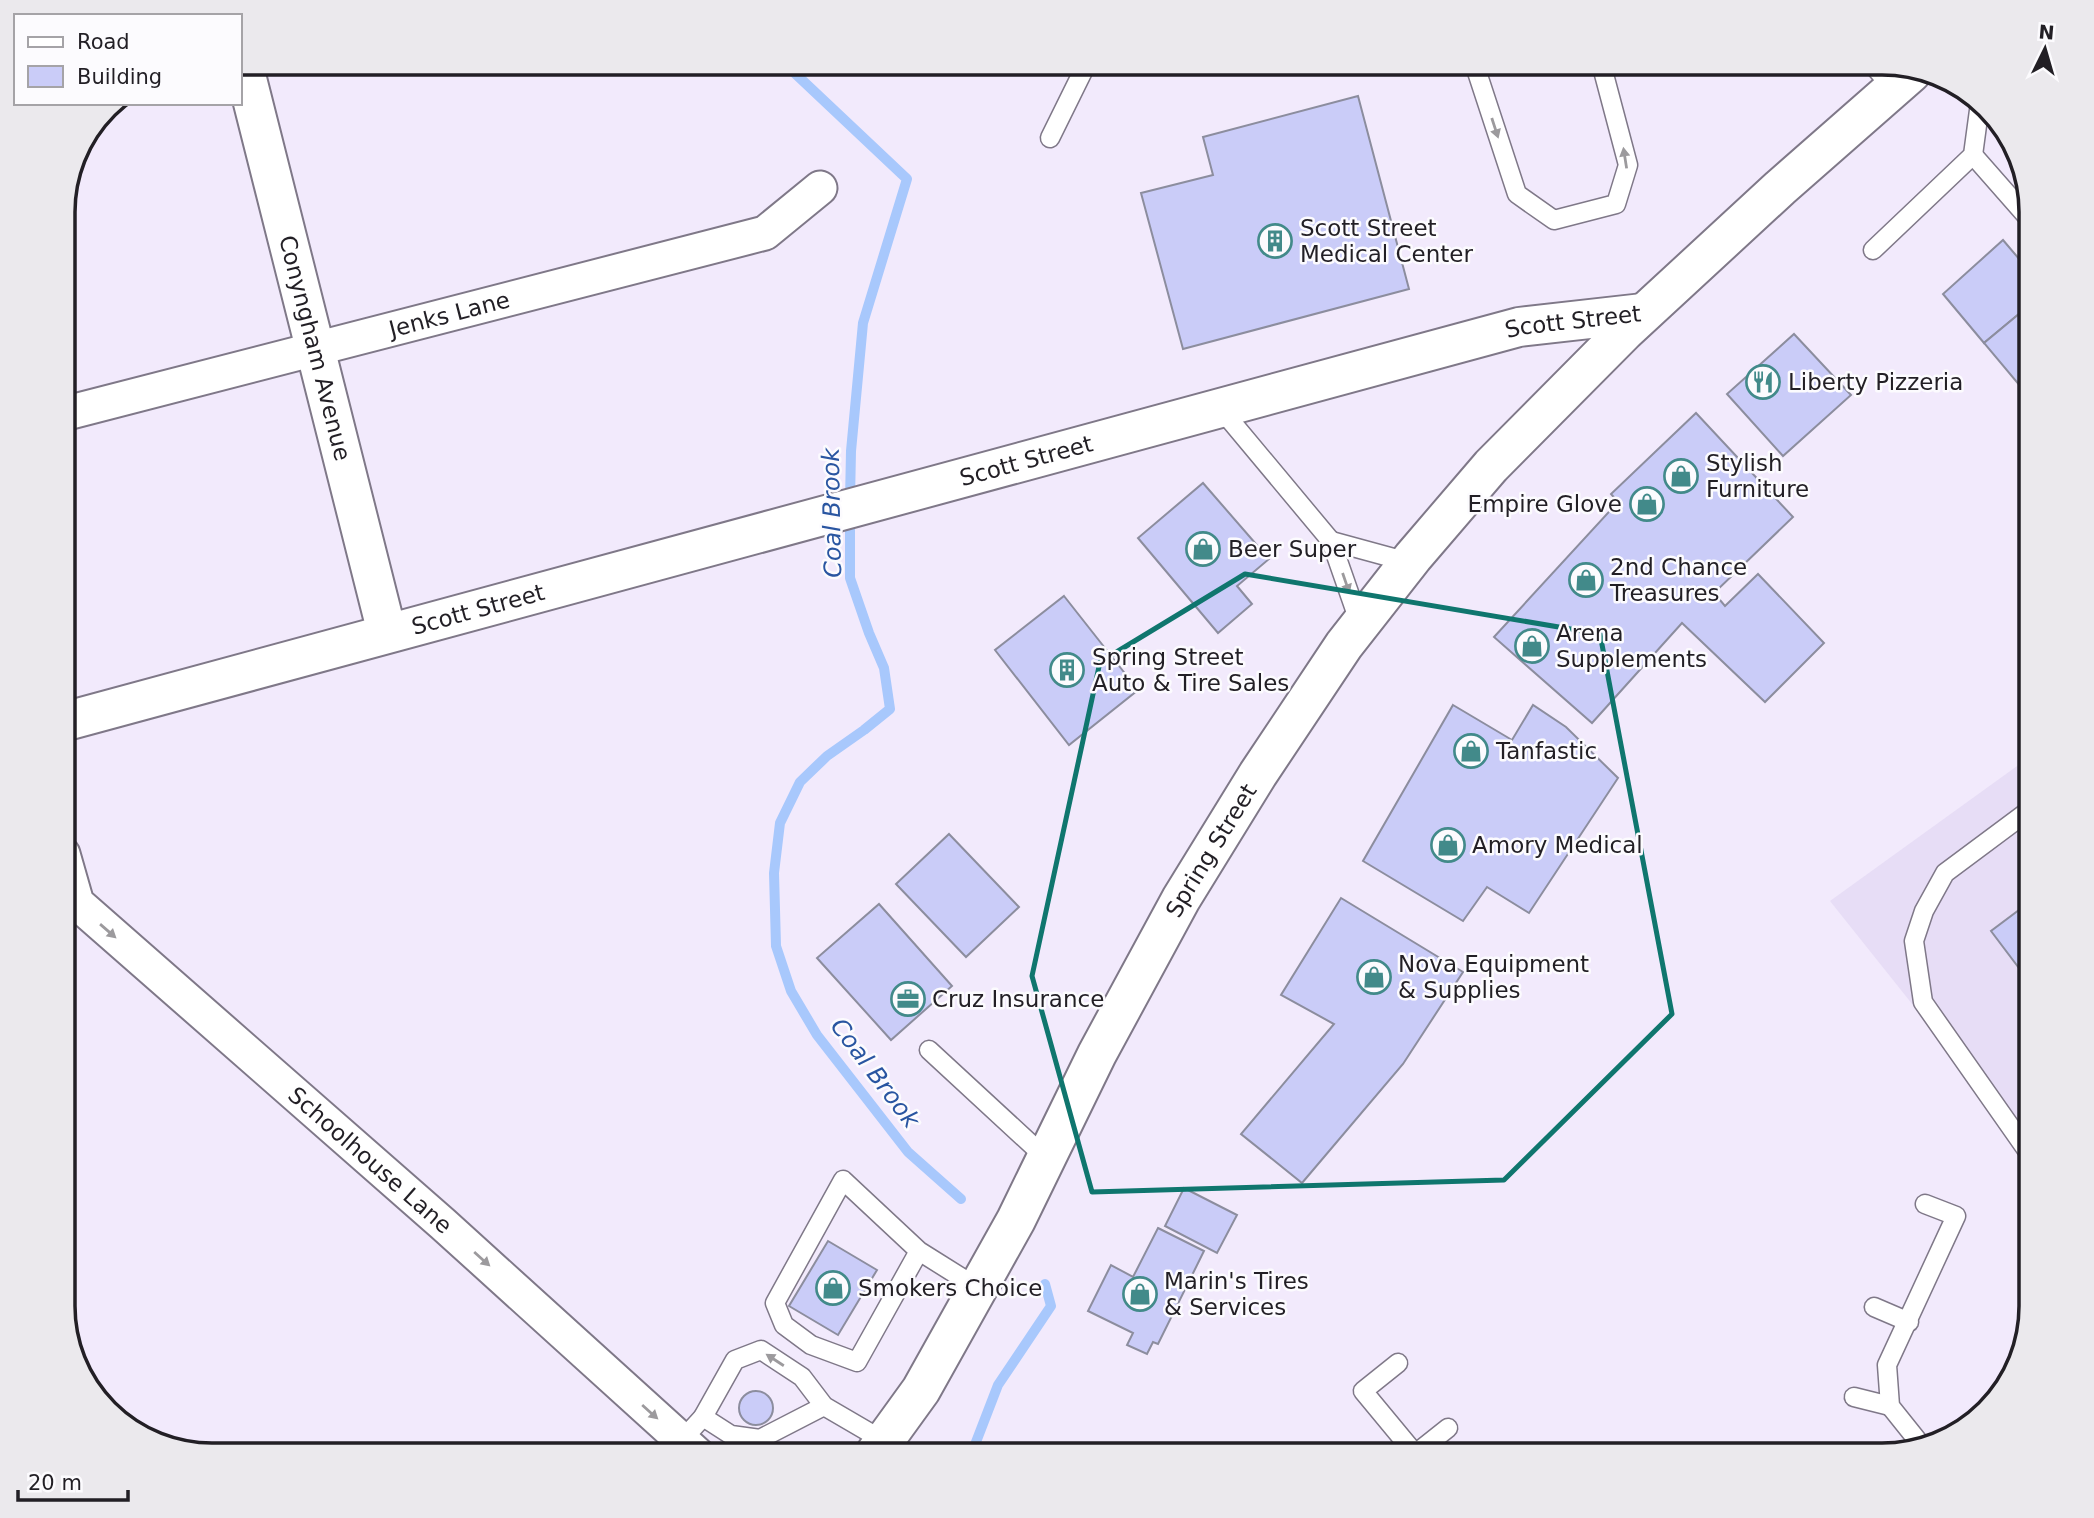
<svg xmlns="http://www.w3.org/2000/svg" width="2094" height="1518" font-family="'DejaVu Sans',sans-serif">
<style>
.built{fill:#e7ddf6}
.lines{fill:none;stroke-linecap:round;stroke-linejoin:round}
.stream{stroke:#a8c8fc;stroke-width:10}
.building{fill:#caccf8;stroke:#8c8d9e;stroke-width:2}
.service-casing{stroke:#7f7888;stroke-width:21}
.minor-casing{stroke:#7f7888;stroke-width:37}
.tertiary-casing{stroke:#7f7888;stroke-width:42}
.primary-casing{stroke:#7f7888;stroke-width:42}
.service{stroke:#fff;stroke-width:18}
.minor{stroke:#fff;stroke-width:33}
.tertiary{stroke:#fff;stroke-width:38}
.primary{stroke:#fff;stroke-width:38}
.oneway{fill:#9c9a9d}
.marked{fill:none;stroke:#0f766e;stroke-width:5;stroke-linejoin:round}
.labels{text-anchor:middle;dominant-baseline:central;stroke-width:5;stroke-linejoin:round;paint-order:stroke}
.poi-label{font-size:23px;fill:#221f25;stroke:#fcfbfe;text-anchor:start}
.street-label{font-size:23px;fill:#221f25;stroke:#fcfbfe}
.water-label{font-size:24px;font-style:italic;fill:#2955a1;stroke:#fcfbfe}
.rim{fill:none;stroke:#221f25;stroke-width:3.5}
</style>
<rect width="100%" height="100%" fill="#f2eafc"/>
<polygon class="built" points="2031,756 2031,1153 1830,901"/>
<g class="lines">
<g class="stream">
<polyline points="784,63 907,179 863,323 851,451 850,500"/>
<polyline points="850,517 850,578 869,633 884,668 890,709 864,730 827,756 800,782 780,823 774,873 776,946 791,991 817,1035 908,1152 961,1199"/>
<polyline points="971,1455 998,1385 1051,1306 1045,1284"/>
</g>
</g>
<g class="building">
<polygon points="1358,96 1409,289 1183,349 1141,193 1213,175 1203,137"/>
<polygon points="2003,240 2031,273 2031,304 1984,343 1943,294"/>
<polygon points="2031,304 2031,399 1984,343"/>
<polygon points="1794,334 1851,395 1783,456 1727,394"/>
<polygon points="1696,413 1793,517 1714,593 1725,606 1758,574 1824,643 1765,702 1682,623 1592,723 1494,637 1618,502 1611,494"/>
<polygon points="1203,483 1269,559 1237,586 1252,604 1218,633 1138,538"/>
<polygon points="1064,596 1138,690 1069,745 995,650"/>
<polygon points="1453,705 1512,740 1533,705 1566,727 1618,778 1529,913 1487,887 1463,921 1363,861"/>
<polygon points="949,834 1019,907 966,957 896,884"/>
<polygon points="1341,898 1463,972 1403,1064 1302,1183 1241,1134 1334,1024 1281,995"/>
<polygon points="2031,901 2031,984 1991,931"/>
<polygon points="879,904 952,986 891,1040 817,958"/>
<polygon points="1184,1188 1237,1215 1217,1253 1165,1226"/>
<polygon points="1158,1228 1204,1251 1158,1344 1153,1342 1147,1354 1127,1345 1133,1333 1088,1311 1111,1265 1133,1277"/>
<polygon points="828,1241 877,1270 838,1335 789,1306"/>
<circle cx="756" cy="1408" r="17"/>
</g>
<g class="lines">
<g class="service-casing">
<g id="service">
<polyline points="1474,63 1517,194 1554,220 1616,204 1628,165 1601,63"/>
<polyline points="1871,63 1893,88"/>
<polyline points="1050,138 1087,63"/>
<polyline points="1973,155 2031,221"/>
<polyline points="1873,250 1973,155 1980,103"/>
<polyline points="1220,408 1331,541 1360,624"/>
<polyline points="1331,541 1408,562"/>
<polyline points="2031,809 1945,873 1924,911 1914,941 1923,1002 2031,1156"/>
<polyline points="929,1050 1046,1158"/>
<polyline points="919,1251 857,1362 811,1345 784,1325 775,1303 843,1180 919,1251 978,1288"/>
<polyline points="1874,1307 1909,1322"/>
<polyline points="1398,1363 1363,1391 1416,1455"/>
<polyline points="1854,1397 1890,1406"/>
<polyline points="703,1417 731,1435 760,1439 824,1406"/>
<polyline points="682,1440 703,1417 735,1360 761,1350 802,1377 824,1406 884,1441"/>
<polyline points="1922,1446 1890,1406 1887,1365 1956,1216 1925,1204"/>
<polyline points="1414,1455 1448,1428"/>
</g>
</g>
<g class="minor-casing">
<g id="minor">
<path id="s1" d="M 63,414 L 765,233 L 820,188"/>
<path id="s2" d="M 63,854 L 77,903 L 443,1224 L 698,1455"/>
</g>
</g>
<g class="tertiary-casing">
<g id="tertiary">
<path id="s3" d="M 243,63 L 387,633"/>
<path id="s4" d="M 63,722 L 1519,327 L 1643,313"/>
</g>
</g>
<g class="primary-casing">
<g id="primary">
<path id="s5" d="M 874,1455 L 921,1390 L 1016,1220 L 1097,1054 L 1181,899 L 1258,774 L 1344,645 L 1413,557 L 1491,466 L 1625,331 L 1780,188 L 1911,73"/>
</g>
</g>
<use href="#service" class="service"/>
<use href="#minor" class="minor"/>
<use href="#tertiary" class="tertiary"/>
<use href="#primary" class="primary"/>
</g>
<defs><path id="oneway-solid" d="M-6-.8H1V-3.2L6.5 0L1 3.2V.8H-6Z" transform="scale(1.75)"/></defs>
<g class="oneway">
<use href="#oneway-solid" transform="translate(1495 128) rotate(72)"/>
<use href="#oneway-solid" transform="translate(1625 158) rotate(-99)"/>
<use href="#oneway-solid" transform="translate(1346 583) rotate(71)"/>
<use href="#oneway-solid" transform="translate(108 931) rotate(41)"/>
<use href="#oneway-solid" transform="translate(482 1259) rotate(42)"/>
<use href="#oneway-solid" transform="translate(775 1360) rotate(-147)"/>
<use href="#oneway-solid" transform="translate(650 1412) rotate(42)"/>
</g>
<path class="marked" d="M 1245,574 L 1600,634 L 1672,1014 L 1504,1180 L 1092,1192 L 1032,976 L 1100,662 Z"/>
<defs>
<g id="building-ring" transform="scale(1.75)"><circle r="9.5" fill="#fcfbfe" stroke="#428a8a" stroke-width="1.5"/><path d="M-4-6H4V6H1V3H-1V6H-4ZM-2.5-4.3h1.7v1.8h-1.7ZM.8-4.3h1.7v1.8H.8ZM-2.5-1h1.7V.8h-1.7ZM.8-1h1.7V.8H.8Z" fill="#428a8a"/></g>
<g id="restaurant-ring" transform="scale(1.75)"><circle r="9.5" fill="#fcfbfe" stroke="#428a8a" stroke-width="1.5"/><path d="M-5-6h1v4h1v-4h1v4h1v-4h1v5L-1.5 .5V6h-2V.5L-5-1ZM5-6V6H3V1.5H1.5Q1.5-4 5-6Z" fill="#428a8a"/></g>
<g id="shop-ring" transform="scale(1.75)"><circle r="9.5" fill="#fcfbfe" stroke="#428a8a" stroke-width="1.5"/><path d="M-5-2.5h2.3a2.7 3.5 0 0 1 5.4 0H5L5.5 6h-11ZM-1.5-2.5h3a1.5 2.3 0 0 0-3 0Z" fill="#428a8a"/></g>
<g id="office-ring" transform="scale(1.75)"><circle r="9.5" fill="#fcfbfe" stroke="#428a8a" stroke-width="1.5"/><path d="M-6-3h4V-5.5h4V-3h4V5H-6ZM-1-4.5V-3h2v-1.5ZM-6 0V1H6V0Z" fill="#428a8a"/></g>
</defs>
<g fill-rule="evenodd">
<use href="#building-ring" x="1275" y="241"/>
<use href="#restaurant-ring" x="1763" y="382"/>
<use href="#shop-ring" x="1681" y="476"/>
<use href="#shop-ring" x="1647" y="504"/>
<use href="#shop-ring" x="1203" y="549"/>
<use href="#shop-ring" x="1586" y="580"/>
<use href="#shop-ring" x="1532" y="646"/>
<use href="#building-ring" x="1067" y="670"/>
<use href="#shop-ring" x="1471" y="751"/>
<use href="#shop-ring" x="1448" y="845"/>
<use href="#shop-ring" x="1374" y="977"/>
<use href="#office-ring" x="908" y="999"/>
<use href="#shop-ring" x="833" y="1288"/>
<use href="#shop-ring" x="1140" y="1294"/>
</g>
<g class="labels">
<g class="poi-label">
<text x="1300" y="228">Scott Street<tspan x="1300" dy="26">Medical Center</tspan></text>
<text x="1788" y="382">Liberty Pizzeria</text>
<text x="1706" y="463">Stylish<tspan x="1706" dy="26">Furniture</tspan></text>
<text x="1622" y="504" text-anchor="end">Empire Glove</text>
<text x="1228" y="549">Beer Super</text>
<text x="1610" y="567">2nd Chance<tspan x="1610" dy="26">Treasures</tspan></text>
<text x="1556" y="633">Arena<tspan x="1556" dy="26">Supplements</tspan></text>
<text x="1092" y="657">Spring Street<tspan x="1092" dy="26">Auto &amp; Tire Sales</tspan></text>
<text x="1496" y="751">Tanfastic</text>
<text x="1472" y="845">Amory Medical</text>
<text x="1398" y="964">Nova Equipment<tspan x="1398" dy="26">&amp; Supplies</tspan></text>
<text x="932" y="999">Cruz Insurance</text>
<text x="1164" y="1281">Marin's Tires<tspan x="1164" dy="26">&amp; Services</tspan></text>
<text x="858" y="1288">Smokers Choice</text>
</g>
<g class="street-label">
<text stroke="none"><textPath href="#s1" startOffset="399">Jenks Lane</textPath></text>
<text stroke="none"><textPath href="#s4" startOffset="1563">Scott Street</textPath></text>
<text stroke="none"><textPath href="#s3" startOffset="294">Conyngham Avenue</textPath></text>
<text stroke="none"><textPath href="#s4" startOffset="998">Scott Street</textPath></text>
<text stroke="none"><textPath href="#s4" startOffset="430">Scott Street</textPath></text>
<text stroke="none"><textPath href="#s5" startOffset="693">Spring Street</textPath></text>
<text stroke="none"><textPath href="#s2" startOffset="441">Schoolhouse Lane</textPath></text>
</g>
<g class="water-label">
<text transform="translate(832 513) rotate(-91)">Coal Brook</text>
<text transform="translate(875 1073) rotate(53)">Coal Brook</text>
</g>
</g>
<path d="M0 0H2094V1518H0ZM212 75H1882A137 137 0 0 1 2019 212V1306A137 137 0 0 1 1882 1443H212A137 137 0 0 1 75 1306V212A137 137 0 0 1 212 75Z" fill="#ebe9ed" fill-rule="evenodd"/>
<path class="rim" d="M212 75H1882A137 137 0 0 1 2019 212V1306A137 137 0 0 1 1882 1443H212A137 137 0 0 1 75 1306V212A137 137 0 0 1 212 75Z"/>
<rect x="14" y="14" width="228" height="91" fill="#fcfbfe" stroke="#a5a3a7" stroke-width="2"/>
<rect x="28" y="37" width="35" height="10" fill="#ffffff" stroke="#a5a3a7" stroke-width="2"/>
<text x="77" y="49" font-size="21" fill="#221f25">Road</text>
<rect x="28" y="66" width="35" height="21" fill="#caccf8" stroke="#a5a3a7" stroke-width="2"/>
<text x="77" y="84" font-size="21" fill="#221f25">Building</text>
<g transform="translate(2045 49) rotate(5)" stroke="#fcfbfe" stroke-width="5" paint-order="stroke">
<path d="M0-5L12 26L0 18L-12 26Z" fill="#221f25"/>
<text y="-10" font-size="19" font-weight="bold" text-anchor="middle" fill="#221f25">N</text>
</g>
<path d="M18 1490v10h110v-10" fill="none" stroke="#221f25" stroke-width="3.5"/>
<text x="28" y="1490" font-size="21" fill="#221f25" stroke="#fcfbfe" stroke-width="5" paint-order="stroke">20 m</text>
</svg>
